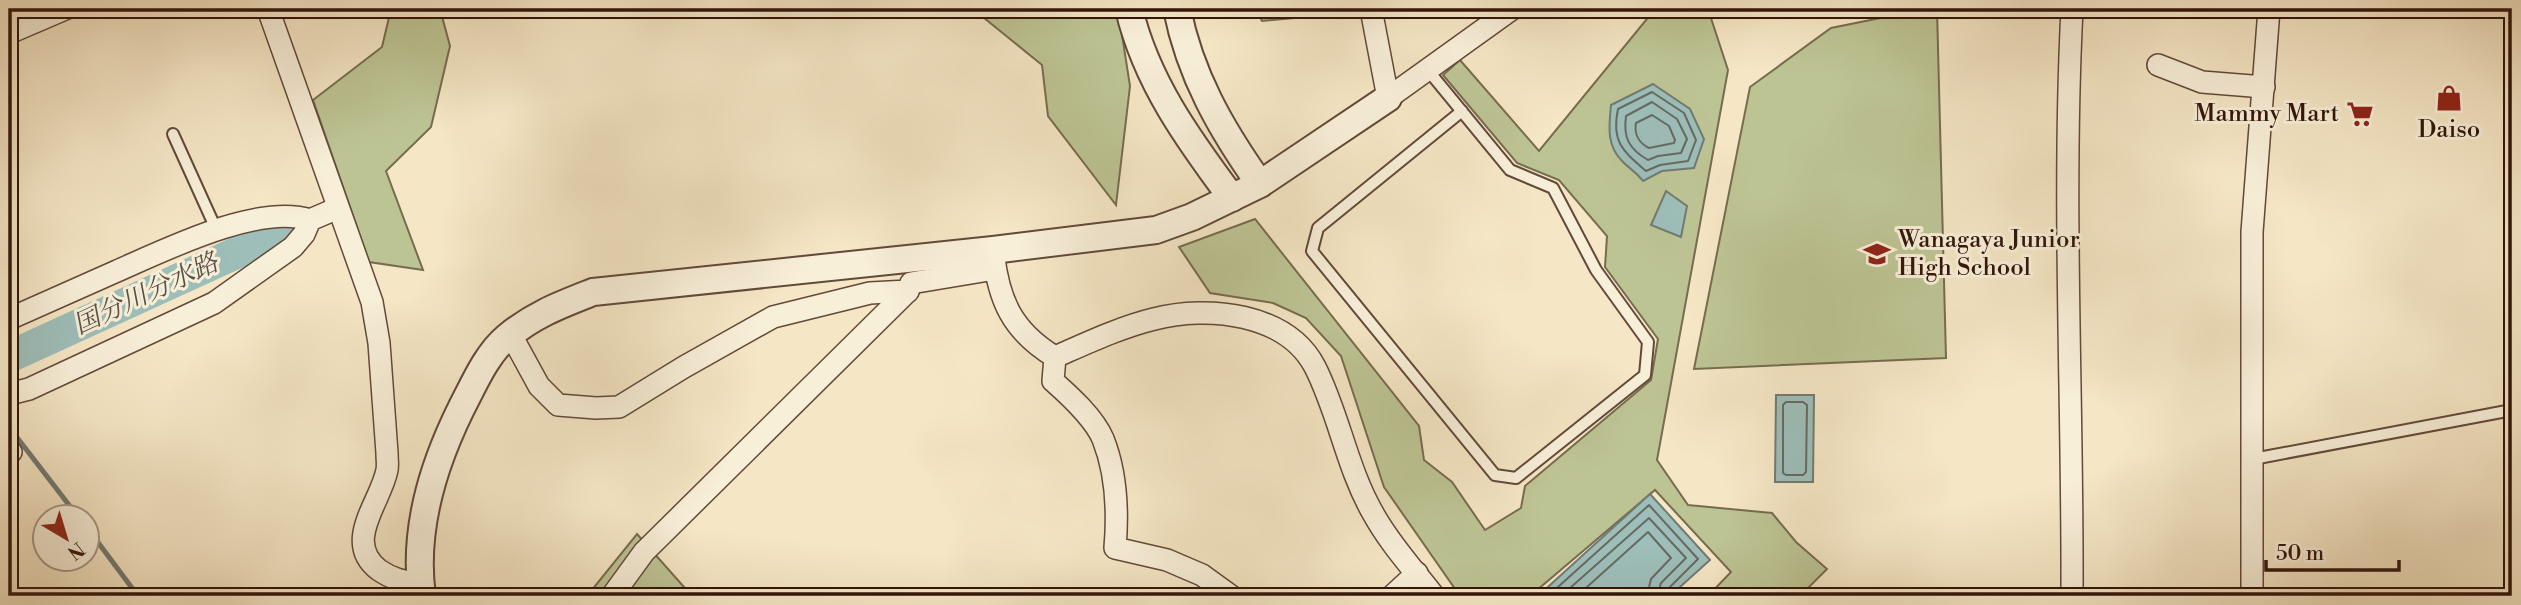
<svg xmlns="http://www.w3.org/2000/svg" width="2521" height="605" font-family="'Libre Bodoni','Noto Serif JP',serif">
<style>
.green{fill:#bdc494;stroke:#776c4f;stroke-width:2}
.water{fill:#9dbeb9;stroke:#727a73;stroke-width:2}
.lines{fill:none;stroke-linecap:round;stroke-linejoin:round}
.shore{stroke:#676a62;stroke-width:2}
.stream{stroke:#727a73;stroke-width:5}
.river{stroke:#9dbeb9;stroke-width:32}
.service-casing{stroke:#624939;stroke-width:14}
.minor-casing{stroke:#624939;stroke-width:24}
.tertiary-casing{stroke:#624939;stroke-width:30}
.service{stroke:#f8efd9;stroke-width:10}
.minor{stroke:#f8efd9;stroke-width:21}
.tertiary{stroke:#f8efd9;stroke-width:26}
.labels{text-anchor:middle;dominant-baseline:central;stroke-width:6;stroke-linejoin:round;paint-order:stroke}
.poi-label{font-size:24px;fill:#31150a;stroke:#f8efd9;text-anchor:end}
.water-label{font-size:26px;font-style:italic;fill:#575047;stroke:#f8efd9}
</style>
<rect width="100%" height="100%" fill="#f5e6c5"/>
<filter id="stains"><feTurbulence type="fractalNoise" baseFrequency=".00286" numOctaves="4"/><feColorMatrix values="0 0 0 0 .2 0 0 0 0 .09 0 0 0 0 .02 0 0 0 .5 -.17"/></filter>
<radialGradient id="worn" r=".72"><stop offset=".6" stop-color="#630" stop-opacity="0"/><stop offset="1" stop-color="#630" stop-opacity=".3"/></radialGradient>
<g class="green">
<polygon points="391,9 440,9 450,46 431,127 386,171 423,270 369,262 313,100 382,47"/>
<polygon points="973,9 1118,9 1130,86 1116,205 1048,116 1042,65"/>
<polygon points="1256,9 1358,9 1360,12 1262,21"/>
<polygon points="1655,9 1708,9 1728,70 1657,460 1688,505 1772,513 1796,542 1827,569 1801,595 1708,596 1731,572 1655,490 1530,596 1460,596 1384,487 1341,356 1306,318 1273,303 1210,293 1179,247 1255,219 1419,426 1424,460 1452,482 1485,530 1521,508 1525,486 1651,380 1658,339 1605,267 1607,236 1559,180 1517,163 1443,75 1460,60 1539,151"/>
<polygon points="1925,9 1937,9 1946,358 1694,369 1750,87 1831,28"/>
<polygon points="637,534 692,596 587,596"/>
</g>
<g class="water">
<path d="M 1653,84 L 1690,109 L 1704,139 L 1694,168 L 1662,171 L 1643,181 C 1637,173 1630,169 1623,162 C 1606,146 1609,126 1611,105 Z"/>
<polygon points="1666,191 1687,206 1681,237 1651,225"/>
<polygon points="1776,395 1814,395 1813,482 1775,482"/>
<polygon points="1650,494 1710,560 1670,596 1538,596"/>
</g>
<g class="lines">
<g class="shore">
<path d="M 1652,92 L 1684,113 L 1696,140 L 1688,161 L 1660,165 L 1646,171 C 1623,151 1611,142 1618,109 Z"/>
<path d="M 1652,102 L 1677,119 L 1687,139 L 1681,153 L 1658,156 L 1648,160 C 1629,149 1623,138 1626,116 Z"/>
<path d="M 1652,115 L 1669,126 L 1675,140 L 1674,143 L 1649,148 C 1639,143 1634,134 1636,123 Z"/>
<polygon points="1786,402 1803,402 1807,405 1806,472 1803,475 1786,475 1783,473 1783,405"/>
<polyline points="1548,596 1649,505 1698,559 1668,589 1666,596"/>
<polyline points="1561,596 1649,518 1686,558 1661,583 1657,596"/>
<polyline points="1577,596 1648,532 1671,558 1651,579 1647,596"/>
</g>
<g class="stream">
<polyline points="9,427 79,518"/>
<polyline points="88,529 138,596"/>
</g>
<polyline class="river" points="9,357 284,231"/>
<g class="service-casing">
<g id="service">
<polyline points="1427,69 1510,170 1553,188 1596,270 1648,342 1645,375 1516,478 1495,475 1312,251 1318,228 1462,111"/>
<polyline points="173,134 216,229"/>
<polyline points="2253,459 2512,410"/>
</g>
</g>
<g class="minor-casing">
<g id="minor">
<path d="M 268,9 L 372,302 L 379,343 L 387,453 C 387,459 388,465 387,470 C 381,502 342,542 379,570 C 392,579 404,582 420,583"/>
<polyline points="1371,9 1388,98 1512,9"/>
<path d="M 2072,9 C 2062,204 2073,400 2072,596"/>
<polyline points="9,33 65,9"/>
<polyline points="2158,65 2202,82 2264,87"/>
<path d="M 993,250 C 998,300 1012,331 1055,357 C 1087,343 1121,327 1154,319 C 1208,305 1287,313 1315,367 C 1339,414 1347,469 1374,515 C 1390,544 1414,570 1434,596"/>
<path d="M 9,319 C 45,303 81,287 117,271 C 165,250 259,203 310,220"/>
<polyline points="505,339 516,344 539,386 558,405 596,408 619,407 684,367 773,317 870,293 908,291 911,283 995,269"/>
<path d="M 1055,357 L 1053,381 C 1070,396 1094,418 1103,439 C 1117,474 1118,513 1115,548 L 1167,560 L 1202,575 L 1231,596"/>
<polyline points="9,394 29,389 214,303 293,247 304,234 310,220 338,208"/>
<polyline points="9,451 11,452"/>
<polyline points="612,596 644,552 908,291"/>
<polyline points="1392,596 1417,573"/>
<polyline points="2252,596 2252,232 2269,9"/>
</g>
</g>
<g class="tertiary-casing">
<g id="tertiary">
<path d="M 1129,9 C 1146,81 1188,139 1232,198"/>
<path d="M 1177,9 C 1190,75 1221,129 1260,184"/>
<path d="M 422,596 C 412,525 436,456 468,395 C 478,375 490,351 507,337 C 535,314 560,305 593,292 L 993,250 L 1156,230 L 1192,217 L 1260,184 L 1388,98"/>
</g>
</g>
<use href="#service" class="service"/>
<use href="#minor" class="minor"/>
<use href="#tertiary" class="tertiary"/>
</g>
<defs>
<g id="shop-bare" transform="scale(2.1)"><path d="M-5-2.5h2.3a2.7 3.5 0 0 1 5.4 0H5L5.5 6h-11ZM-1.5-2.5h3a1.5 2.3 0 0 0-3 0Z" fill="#8f2418" stroke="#f8efd9" stroke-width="2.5" paint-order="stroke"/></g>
<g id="supermarket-bare" transform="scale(2.1)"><path d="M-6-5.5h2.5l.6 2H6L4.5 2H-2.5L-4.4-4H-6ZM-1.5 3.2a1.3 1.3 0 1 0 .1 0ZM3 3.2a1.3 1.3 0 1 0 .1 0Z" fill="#8f2418" stroke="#f8efd9" stroke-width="2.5" paint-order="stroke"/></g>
<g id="school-bare" transform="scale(2.1)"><path d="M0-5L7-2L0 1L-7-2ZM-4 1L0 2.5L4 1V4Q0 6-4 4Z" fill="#8f2418" stroke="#f8efd9" stroke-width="2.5" paint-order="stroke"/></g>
</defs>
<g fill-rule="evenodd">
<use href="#shop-bare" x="2449" y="98"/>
<use href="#supermarket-bare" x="2360" y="114"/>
<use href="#school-bare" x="1877" y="254"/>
</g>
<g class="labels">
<g class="poi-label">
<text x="2339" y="114">Mammy Mart</text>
<text x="2449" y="130" text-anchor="middle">Daiso</text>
<text x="1898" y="240" text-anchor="start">Wanagaya Junior<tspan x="1898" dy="28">High School</tspan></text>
</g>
<g class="water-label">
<text transform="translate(146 294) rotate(-25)">国分川分水路</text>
</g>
</g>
<rect width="2521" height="605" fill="none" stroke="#f5e6c5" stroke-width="35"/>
<rect x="10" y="10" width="2500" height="584" fill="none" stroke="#31150a" stroke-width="3.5"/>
<rect x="18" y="18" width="2486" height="570" fill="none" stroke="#31150a" stroke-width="2"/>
<g transform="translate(66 538) rotate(142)"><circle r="33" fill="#f8efd9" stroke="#a89886" stroke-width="2"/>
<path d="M0-5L12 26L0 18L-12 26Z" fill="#8f2418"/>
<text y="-10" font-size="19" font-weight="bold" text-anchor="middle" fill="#31150a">N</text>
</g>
<path d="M2266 560v10h133v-10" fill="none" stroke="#31150a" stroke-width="3.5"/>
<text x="2276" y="560" font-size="21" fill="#31150a" stroke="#f8efd9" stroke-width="5" paint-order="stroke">50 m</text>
<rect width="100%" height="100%" filter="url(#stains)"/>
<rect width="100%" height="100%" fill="url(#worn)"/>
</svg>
